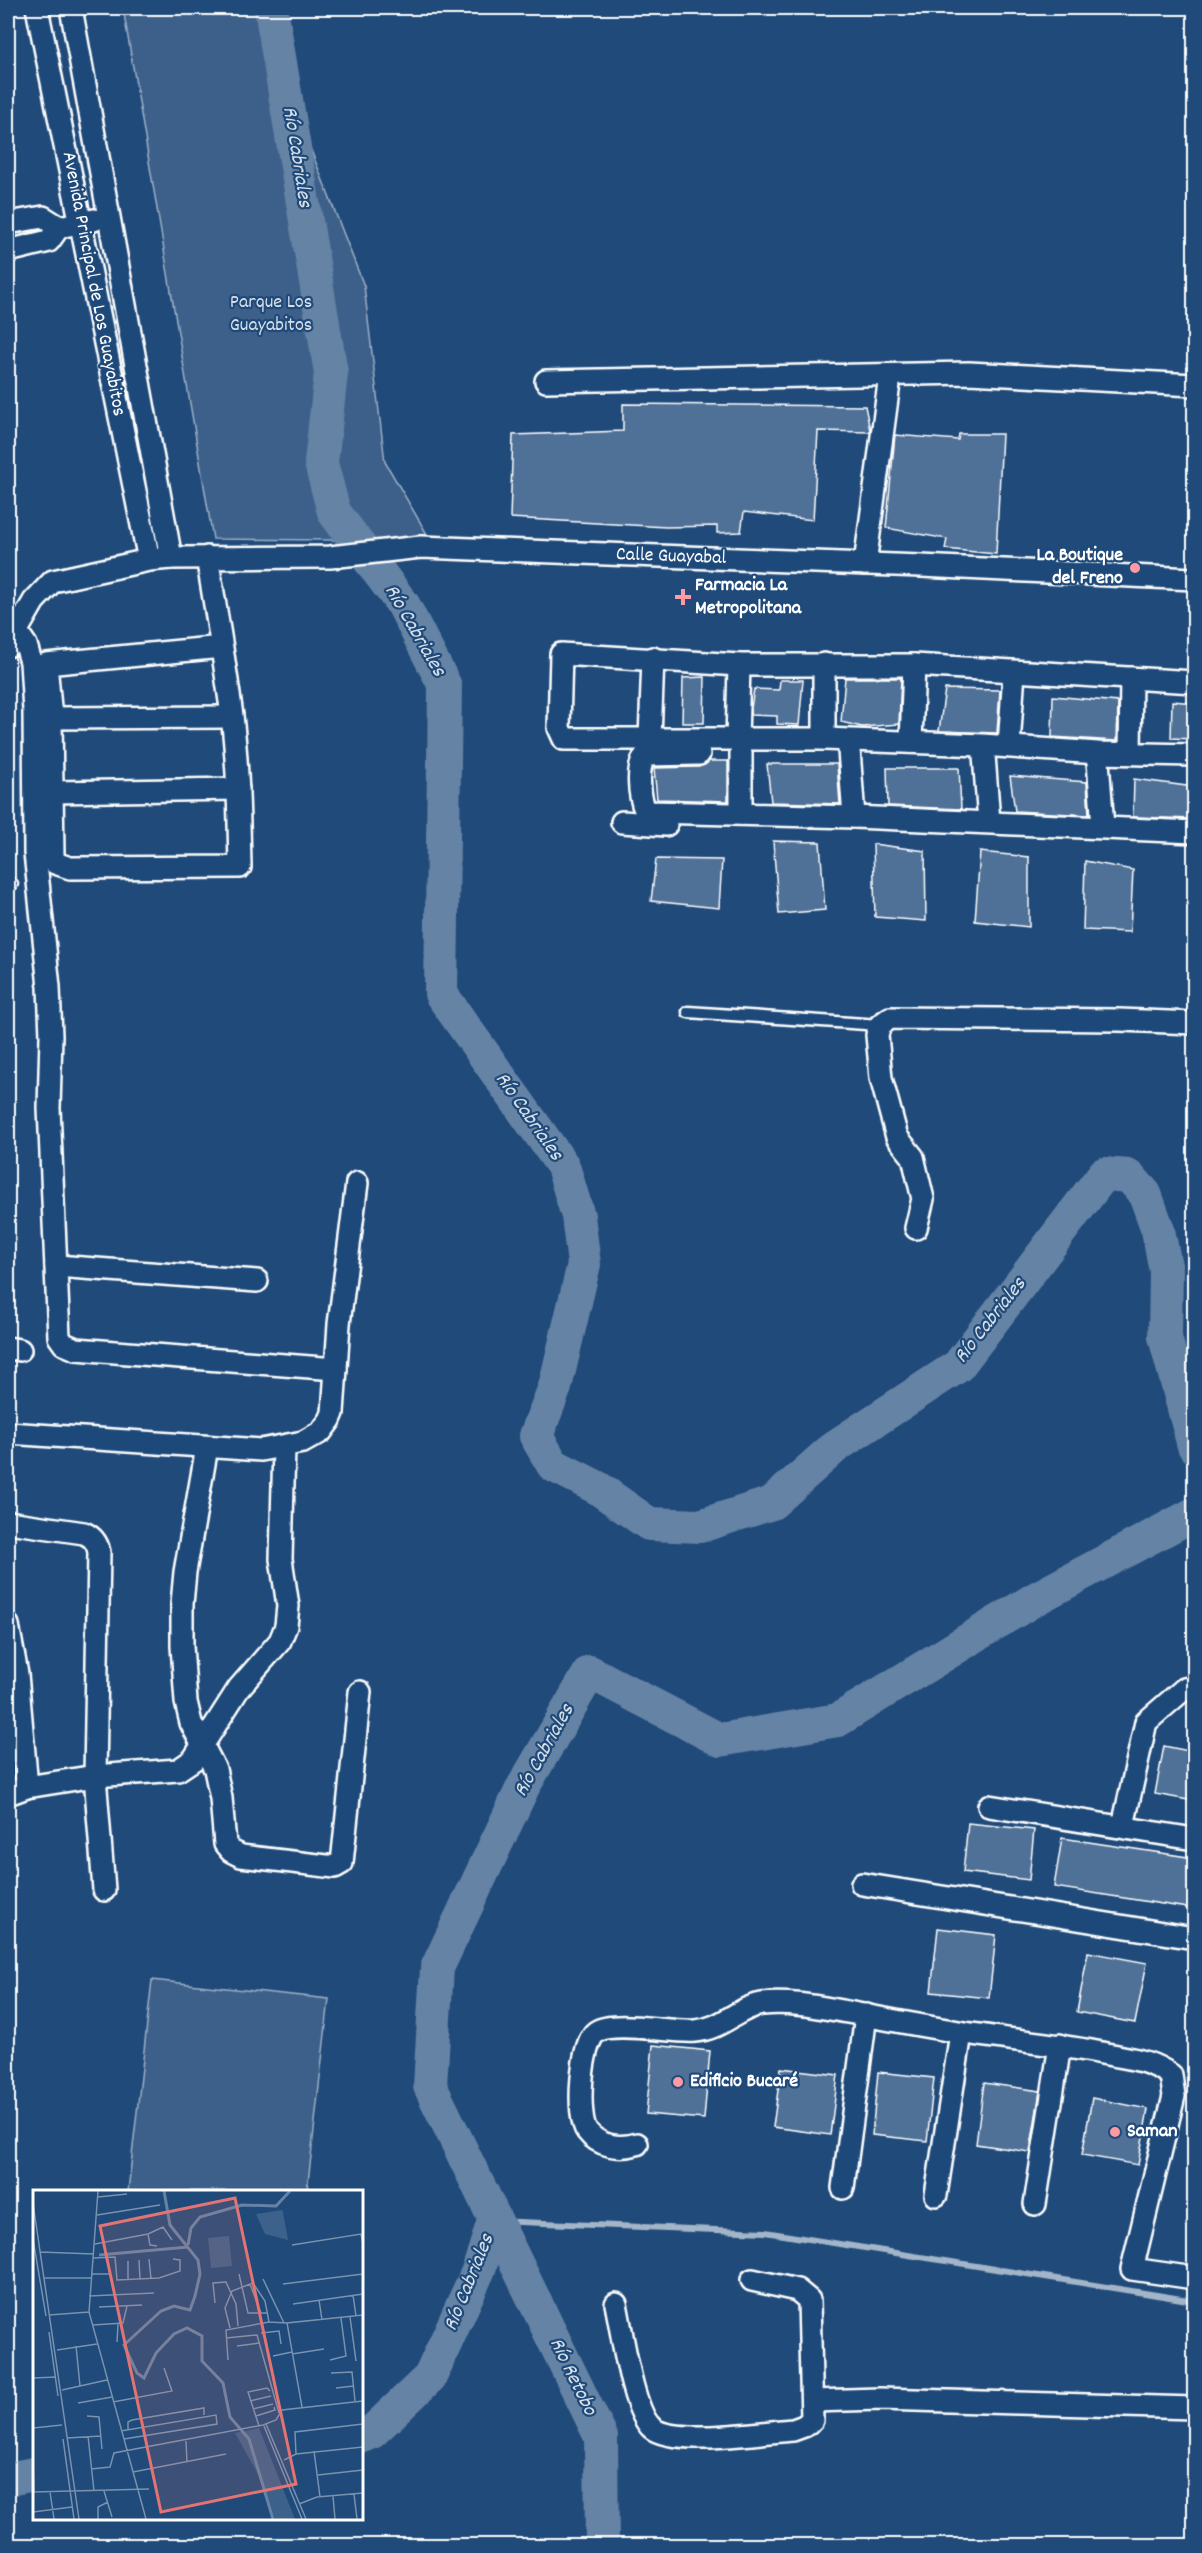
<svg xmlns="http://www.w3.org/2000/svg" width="1202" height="2553" font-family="Dekko,sans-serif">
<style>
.green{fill:#3c618b;stroke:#9eb0c5;stroke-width:1.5}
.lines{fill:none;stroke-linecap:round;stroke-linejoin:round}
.stream{stroke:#a3b5c8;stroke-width:6}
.river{stroke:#6583a4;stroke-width:34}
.building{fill:#507197;stroke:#fff;stroke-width:1.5}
.lane-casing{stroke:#fff;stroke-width:15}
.street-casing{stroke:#fff;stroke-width:26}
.lane{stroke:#1f4a7a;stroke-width:10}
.street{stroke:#1f4a7a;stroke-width:21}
.poi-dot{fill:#ff9aa2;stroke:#1f4a7a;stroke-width:2}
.labels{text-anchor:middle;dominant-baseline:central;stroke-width:4.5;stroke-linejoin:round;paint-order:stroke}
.street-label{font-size:20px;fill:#fff;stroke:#1f4a7a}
.park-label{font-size:20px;fill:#d8dfe8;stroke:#1f4a7a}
.poi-label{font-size:20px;font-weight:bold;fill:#fff;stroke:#1f4a7a;text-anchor:start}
.water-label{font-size:21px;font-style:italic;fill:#d8e0e8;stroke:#1f4a7a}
.inset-river{fill:none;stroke:#6583a4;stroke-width:3}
.inset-road{fill:none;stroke:#7992af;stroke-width:1.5}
.view{fill:#e47373;fill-opacity:0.15;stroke:#e47373;stroke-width:3}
.inset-edge{fill:none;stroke:#fff;stroke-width:3}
</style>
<rect width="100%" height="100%" fill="#1f4a7a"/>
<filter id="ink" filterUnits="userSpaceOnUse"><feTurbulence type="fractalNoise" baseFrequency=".0167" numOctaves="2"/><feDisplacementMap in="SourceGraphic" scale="12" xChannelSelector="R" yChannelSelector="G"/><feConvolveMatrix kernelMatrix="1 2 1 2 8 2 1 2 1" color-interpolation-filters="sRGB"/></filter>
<g filter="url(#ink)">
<g class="green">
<polygon points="123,8 273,8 279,68 364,286 385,462 431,541 213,539"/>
<polygon points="152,1980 329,1999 307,2191 128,2191"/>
</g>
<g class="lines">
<polyline class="stream" points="494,2221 765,2232 1194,2301"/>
<g class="river">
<polyline points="271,8 331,373 321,463 334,512 404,606 445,686 441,994 563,1166 578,1216 584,1264 555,1387 536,1436 553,1465 598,1488 649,1524 700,1526 772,1503 836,1446 958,1366 1104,1174 1129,1176 1145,1194 1158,1230 1166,1271 1165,1337 1194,1446"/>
<polyline points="362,2436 372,2432 430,2377 479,2269 494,2221"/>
<polyline points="8,2479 34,2474"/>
<polyline points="602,2546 601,2437 430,2086 437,1968 523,1787 590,1672 720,1740 838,1720 1035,1599 1194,1514"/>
</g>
</g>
<g class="building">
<polygon points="623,404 865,406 870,430 870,432 818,431 813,520 744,512 741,532 717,533 717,526 666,527 510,518 513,435 623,431"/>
<polygon points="959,434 1002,434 996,554 945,549 947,539 886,528 895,435 958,440"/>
<polygon points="705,677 704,723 682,723 683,678"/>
<polygon points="845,678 901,678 899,724 862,727 841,722"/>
<polygon points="780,680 803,680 799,725 777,724 777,716 750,715 754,689 779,690"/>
<polygon points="945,689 1000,690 997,733 939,731"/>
<polygon points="1053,696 1118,702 1117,741 1052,737"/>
<polygon points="1172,701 1194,703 1194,739 1171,738"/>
<polygon points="709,761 728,761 728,801 657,799 654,768 699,767"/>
<polygon points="767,764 837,764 840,804 771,802"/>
<polygon points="887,768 959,768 961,809 888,806"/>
<polygon points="1010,776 1087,782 1089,815 1015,811"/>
<polygon points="1134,779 1194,787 1194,819 1133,817"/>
<polygon points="773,841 820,842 825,910 779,914"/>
<polygon points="873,844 925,851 926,921 875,917"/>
<polygon points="980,852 1029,857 1029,927 975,921"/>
<polygon points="656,859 722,860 719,908 651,901"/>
<polygon points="1085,861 1133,870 1130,932 1083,930"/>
<polygon points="1164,1746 1194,1752 1194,1801 1155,1794"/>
<polygon points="968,1823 1034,1830 1029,1880 963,1872"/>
<polygon points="1062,1838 1194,1858 1194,1909 1054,1887"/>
<polygon points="938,1928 996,1935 989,1998 931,1992"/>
<polygon points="1088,1952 1147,1963 1135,2023 1077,2012"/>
<polygon points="653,2045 710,2051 704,2119 646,2114"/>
<polygon points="781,2068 838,2075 830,2135 773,2127"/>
<polygon points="878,2072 934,2078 927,2141 872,2135"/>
<polygon points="984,2083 1040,2091 1030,2152 976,2144"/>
<polygon points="1092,2098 1148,2109 1138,2165 1082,2155"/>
</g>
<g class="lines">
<g class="lane-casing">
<g id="lane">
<polyline points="8,884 12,884"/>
<polyline points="688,1012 880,1025"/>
</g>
</g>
<g class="street-casing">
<g id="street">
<polyline points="37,8 149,560"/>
<polyline points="71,8 171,558"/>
<polyline points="8,223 43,217 59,227"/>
<polyline points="8,251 49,241 59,227 94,220"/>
<polyline points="546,381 969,373 1194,385"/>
<path d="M 207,557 C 216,610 225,663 232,716 C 238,766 239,816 240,867 L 70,868 L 55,863 L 53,855 L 51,718 L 46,664 L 222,647"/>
<polyline points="865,564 890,376"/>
<polyline points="17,632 26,645 31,662 34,711 35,853 49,987 51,1036 49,1108 59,1337 64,1344 76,1349 336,1369"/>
<polyline points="8,646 34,601 53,581 149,560 171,558 330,557 421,547 921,566 1194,579"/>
<polyline points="824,664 824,739"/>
<polyline points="1194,682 914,665 739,665 561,654 559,728 564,739 824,739 982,745 1098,753 1194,755"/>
<polyline points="51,718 232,717"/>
<polyline points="650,739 653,658"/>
<polyline points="737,741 739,665"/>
<polyline points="911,742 914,665"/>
<polyline points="1009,746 1014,672"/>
<polyline points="849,750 854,817"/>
<polyline points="1130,753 1131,678"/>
<path d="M 699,754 L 646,755 C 636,766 639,796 645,810 L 651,812 L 854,817 L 1194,832"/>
<polyline points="984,755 989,822"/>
<polyline points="1098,761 1103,827"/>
<polyline points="53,792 238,789"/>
<polyline points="741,814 741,753"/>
<polyline points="622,822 666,825"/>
<polyline points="916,1228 923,1199 913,1157 897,1137 881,1078 877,1035 880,1025 890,1018 1119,1020 1194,1023"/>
<polyline points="56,1266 257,1281"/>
<polyline points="8,1348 20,1350"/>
<polyline points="8,1433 261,1450 303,1442 321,1432 330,1420 333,1413 339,1324 357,1183"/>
<polyline points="207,1447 185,1572 182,1604 182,1646 186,1702 191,1723 215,1769 221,1798 225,1844 231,1851 241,1856 335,1867 342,1863 360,1692"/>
<path d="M 8,1522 L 84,1533 C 93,1537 97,1542 99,1552 L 95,1776 L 104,1890"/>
<polyline points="8,1625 17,1674 27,1787"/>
<polyline points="8,1794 27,1787 95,1776 178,1770 193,1760 239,1688 280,1641 286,1626 288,1606 281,1559 284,1447"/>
<polyline points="989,1806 1194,1839"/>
<polyline points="1123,1826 1146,1722 1184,1689 1194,1687"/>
<polyline points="862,1884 1194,1938"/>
<path d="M 637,2144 C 620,2149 599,2147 587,2131 C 576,2116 581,2043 596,2032 C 613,2020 672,2033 695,2031 C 723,2029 738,2007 762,2004 C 791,2001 819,2007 847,2012 C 885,2019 922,2026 959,2032 C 1009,2040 1058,2044 1107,2054 C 1132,2059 1150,2060 1171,2075 L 1174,2096 L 1132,2269 L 1194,2278"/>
<polyline points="843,2188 866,2015"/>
<polyline points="936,2195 961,2033"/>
<polyline points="1035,2204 1060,2045"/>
<path d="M 616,2304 C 622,2331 632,2411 652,2428 C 674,2446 763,2432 793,2430 L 804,2426 L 812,2420 L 809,2300 L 797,2290 L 752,2280"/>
<polyline points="812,2401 880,2399 1194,2408"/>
</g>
</g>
<use href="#lane" class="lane"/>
<use href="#street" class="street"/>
</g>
</g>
<g class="poi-dot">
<circle cx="1135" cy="568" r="6"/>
<path d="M680 588h6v6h6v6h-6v6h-6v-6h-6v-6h6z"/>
<circle cx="678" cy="2082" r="6"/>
<circle cx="1115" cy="2132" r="6"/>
</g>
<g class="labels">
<g class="street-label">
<text transform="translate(93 284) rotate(79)">Avenida Principal de Los Guayabitos</text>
<text transform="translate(671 557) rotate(2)">Calle Guayabal</text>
</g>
<g class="park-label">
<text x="271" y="303">Parque Los<tspan x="271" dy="23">Guayabitos</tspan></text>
</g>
<g class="poi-label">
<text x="1123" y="556" text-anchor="end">La Boutique<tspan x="1123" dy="23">del Freno</tspan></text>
<text x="695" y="586">Farmacia La<tspan x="695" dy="23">Metropolitana</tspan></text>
<text x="690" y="2082">Edificio Bucaré</text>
<text x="1127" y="2132">Saman</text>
</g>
<g class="water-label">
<text transform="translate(296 157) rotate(81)">Río Cabriales</text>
<text transform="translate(414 631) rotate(60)">Río Cabriales</text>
<text transform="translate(528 1117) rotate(55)">Río Cabriales</text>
<text transform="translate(991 1321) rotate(-52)">Río Cabriales</text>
<text transform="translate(545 1751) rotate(-61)">Río Cabriales</text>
<text transform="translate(470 2283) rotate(-68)">Río Cabriales</text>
<text transform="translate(572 2377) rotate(64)">Río Retobo</text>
</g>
</g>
<g transform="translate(33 2190)">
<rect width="330" height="330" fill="#1f4a7a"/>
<path d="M 249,20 L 250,22 L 255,50 L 232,44 L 223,24 ZM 196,46 L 199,76 L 178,78 L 175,48 ZM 226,238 L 262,329 L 242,329 L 230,293 L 202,243 Z" fill="#3c618b"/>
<path class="inset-river" d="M 131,1 L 137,35 L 165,70 L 167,84 L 162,106 L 157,120 L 141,116 L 128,121 L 91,155 L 104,183 L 111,188 L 123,163 L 141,144 L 154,138 L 169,146 L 169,171 L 190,193 L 197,227 L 216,249 L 240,329M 155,55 L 158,38 L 167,27 L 209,15 L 243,16 L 257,1M 66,65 L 155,57"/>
<path class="inset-road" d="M 65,1 L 56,122 L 113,329M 65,7 L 94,4M 0,13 L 46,329M 64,25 L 127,15M 115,44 L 117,55 L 124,56M 0,49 L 13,126M 62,54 L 115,44 L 130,37 L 139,50M 259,55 L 328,44 L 330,54M 7,62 L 61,64M 60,68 L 82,67 L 84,90 L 126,88 L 147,81 L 147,70 L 140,69M 116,69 L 118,89M 106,70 L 107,89M 95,71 L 95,90M 58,84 L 78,84M 206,84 L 215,123 L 235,123M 11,88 L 58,88M 230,89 L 251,133M 217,94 L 228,123M 250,94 L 330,84M 320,105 L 323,126M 56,106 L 121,103M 286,110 L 289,130M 182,113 L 180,93 L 193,92 L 203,114 L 205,136M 260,114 L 330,104M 66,117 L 109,115M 16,125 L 56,122M 317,127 L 323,171M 60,135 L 90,133 L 94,116M 197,138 L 192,118 L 199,101 L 220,93 L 232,111 L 236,132 L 254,133M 16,142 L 25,206M 228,143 L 246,141 L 248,154M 193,148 L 224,145 L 246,223M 84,152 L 85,134M 43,156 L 47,196M 204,156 L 226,153M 24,160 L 64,154M 259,164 L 291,159M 240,166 L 259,162M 195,170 L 193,140 L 236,132M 297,170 L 313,166 L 308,128M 298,183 L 319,182 L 322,211M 0,188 L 23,187M 303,198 L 321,196M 29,200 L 74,190M 217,211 L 238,206M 80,212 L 139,201 L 131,178M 45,213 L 79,207M 269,217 L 254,133 L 330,125M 220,219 L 240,214M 54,226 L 66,227 L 69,259M 223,226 L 242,220 L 241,217M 233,234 L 273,329M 226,236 L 215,202 L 234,198 L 237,201M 231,236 L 269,329M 0,238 L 29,235M 95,239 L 95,232 L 99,230 L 171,218 L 171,225M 88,241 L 183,225 L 184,234 L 91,249M 55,246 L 61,301M 34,248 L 68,246M 30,249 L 41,329M 153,251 L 154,273M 281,261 L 287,307M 263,264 L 262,242 L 330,234M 251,270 L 263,264 L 330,257M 0,273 L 1,302M 58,279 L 77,277 L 81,263 L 230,235 L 243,230 L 249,220 L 330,211M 100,282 L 193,264M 285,285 L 330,280M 71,301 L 79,327M 0,302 L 116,299M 17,302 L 21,329M 321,304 L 324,329M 300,306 L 302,329M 266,314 L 284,307 L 330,303M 0,322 L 39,317M 65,329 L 65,317 L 75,312"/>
<path class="view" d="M 202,8 L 263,294 L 128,322 L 67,36 Z"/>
<rect width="330" height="330" class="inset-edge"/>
</g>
<rect width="1202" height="2553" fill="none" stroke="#1f4a7a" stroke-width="30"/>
<rect x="15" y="15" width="1172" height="2523" fill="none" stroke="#fff" stroke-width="2" filter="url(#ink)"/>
</svg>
